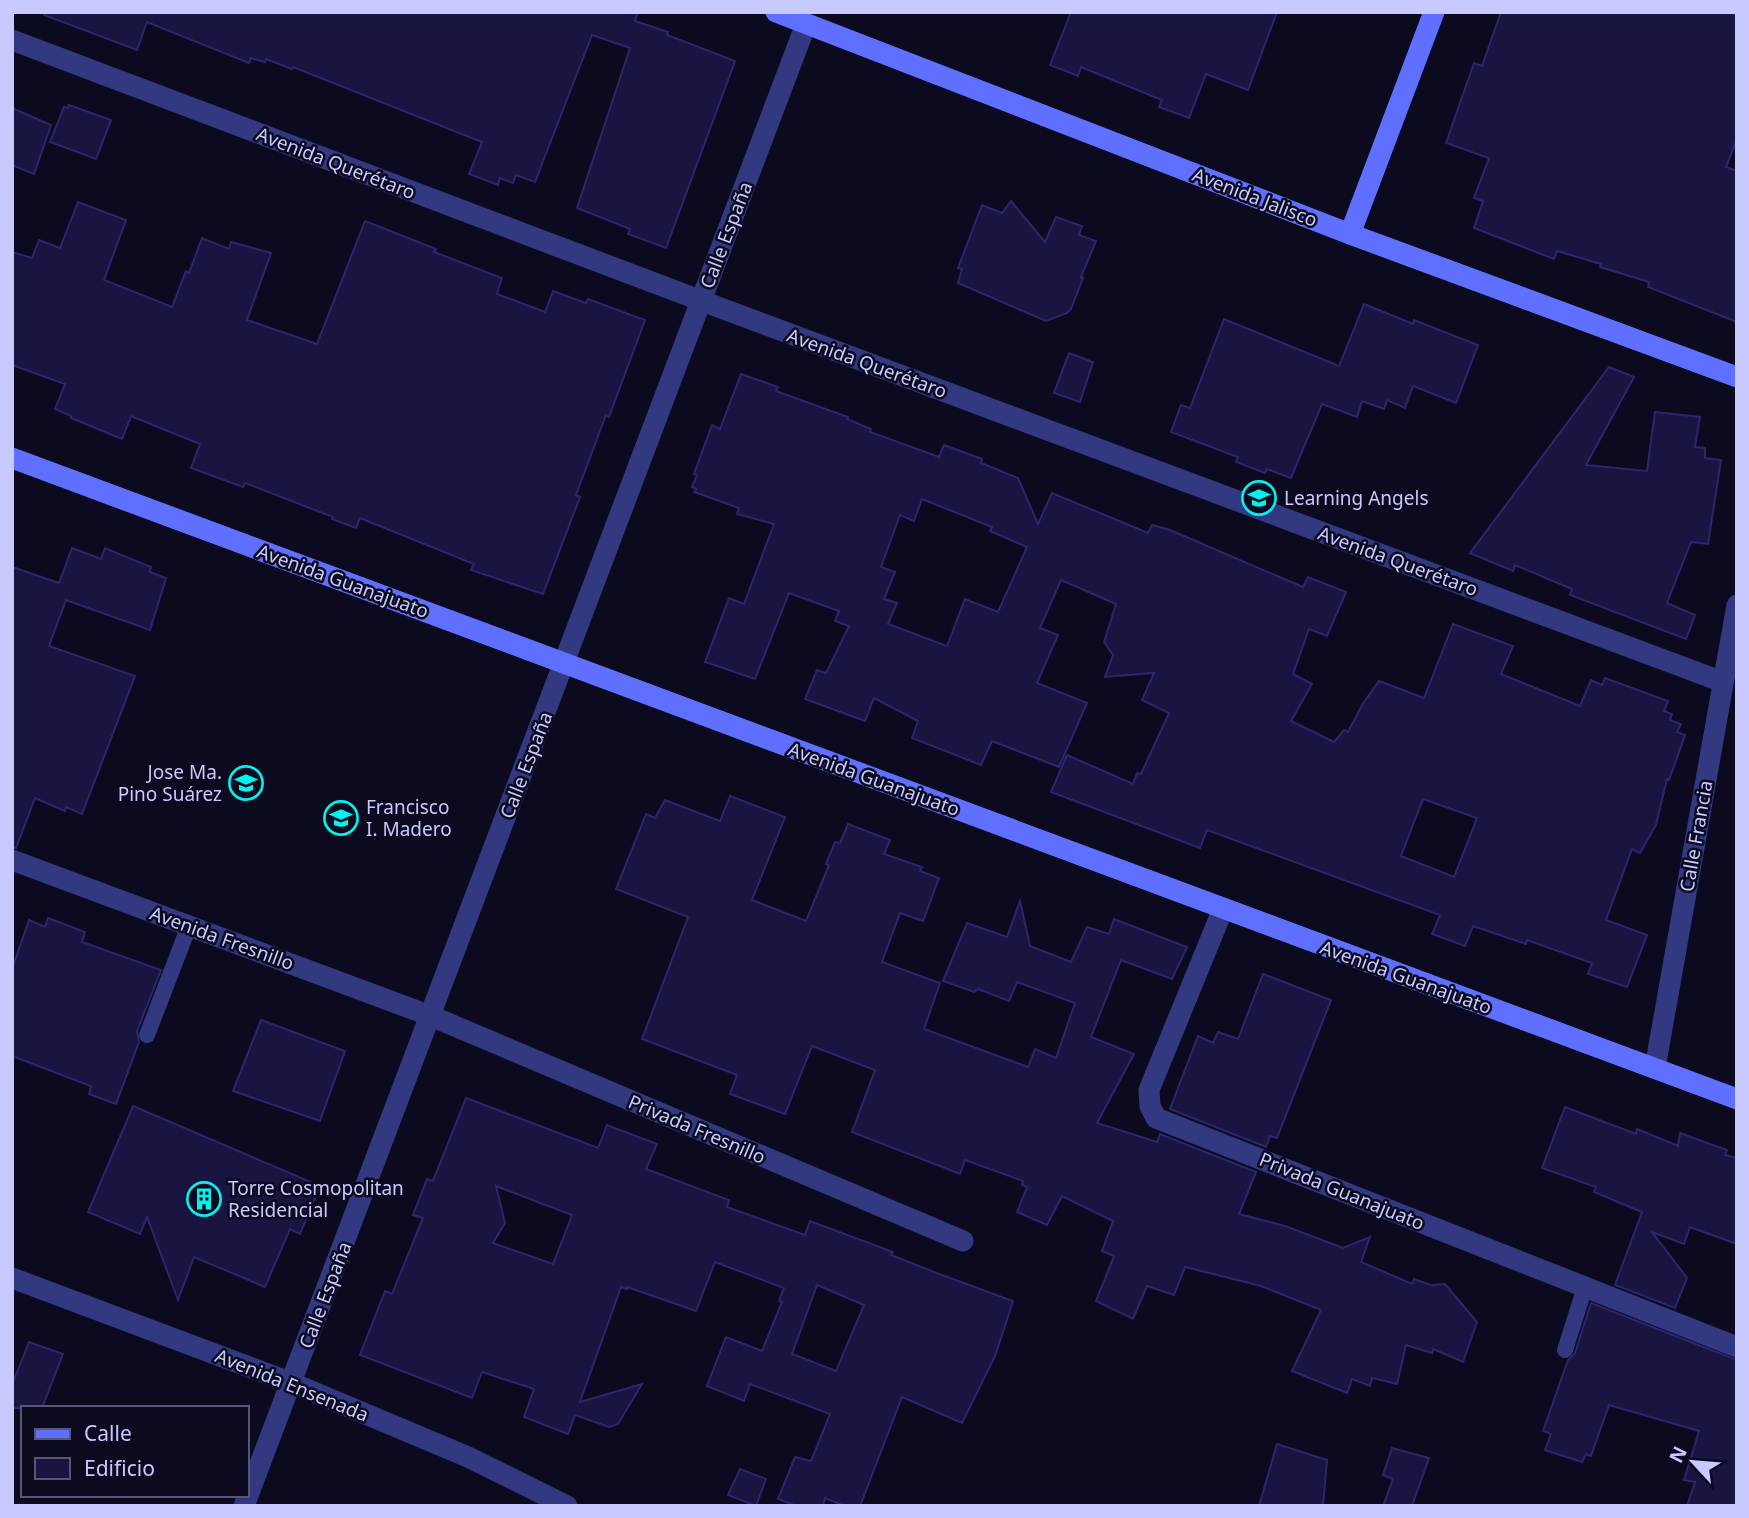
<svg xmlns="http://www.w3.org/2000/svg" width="1749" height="1518" font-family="'Noto Sans',sans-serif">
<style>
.building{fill:#181541;stroke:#2b266e;stroke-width:2;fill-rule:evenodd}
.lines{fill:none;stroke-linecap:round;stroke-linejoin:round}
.lane{stroke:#323981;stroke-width:16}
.street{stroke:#323981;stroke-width:21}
.secondary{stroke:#5f6fff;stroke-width:21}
.labels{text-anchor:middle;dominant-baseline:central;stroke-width:5;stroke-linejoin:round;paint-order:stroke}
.street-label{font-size:19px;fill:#c8c9ff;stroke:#0b0a1e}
.poi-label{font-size:19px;fill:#c8c9ff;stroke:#0b0a1e;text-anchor:start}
</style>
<rect width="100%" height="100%" fill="#0b0a1e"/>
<g class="building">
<polygon points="45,12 638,12 635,21 668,32 667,35 735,61 666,248 628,234 630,229 577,208 630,48 592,35 535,182 516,175 513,183 500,178 498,185 469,174 482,142 293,67 292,69 266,59 265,62 251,58 249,63 147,22 137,50 44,15"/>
<polygon points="1071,12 1277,12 1248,90 1206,74 1189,118 1159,107 1162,100 1081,67 1078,76 1050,65"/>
<polygon points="1501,12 1737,12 1737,139 1726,167 1737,171 1737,322 1648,287 1649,282 1600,267 1601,264 1557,251 1554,259 1474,228 1483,201 1474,198 1489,158 1446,143 1474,63 1482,66"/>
<polygon points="69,105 111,120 96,159 50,142 64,107 68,108"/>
<polygon points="12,108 51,125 34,174 12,165"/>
<polygon points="1011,201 1045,242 1056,217 1082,226 1079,235 1096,241 1081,277 1083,278 1071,309 1067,313 1046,321 958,283 962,269 958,268 982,205 1002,213"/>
<polygon points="78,202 126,220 104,280 172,307 186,271 189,273 202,238 229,249 231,242 271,253 247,320 317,344 365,221 436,249 434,252 502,278 497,294 545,312 553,291 586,303 588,299 645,320 609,417 606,415 576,495 580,497 543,594 471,570 474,564 360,518 356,528 332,519 333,517 245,483 243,487 191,468 200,444 131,416 122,439 71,418 71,416 55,409 65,384 12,365 12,252 32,258 39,240 60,248"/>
<polygon points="1364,304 1413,324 1414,320 1478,345 1456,403 1413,386 1405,408 1387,400 1384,409 1362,401 1357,417 1322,404 1291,478 1267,469 1265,473 1236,462 1238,457 1171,432 1181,405 1190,408 1224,319 1339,366"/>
<polygon points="1069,353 1093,362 1080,402 1054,393"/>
<polygon points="1609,367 1634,377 1586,465 1647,471 1655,412 1700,417 1695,447 1705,448 1705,458 1721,460 1708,544 1691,542 1667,603 1695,615 1686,639 1570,595 1572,589 1515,565 1513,571 1470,553"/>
<path d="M 741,374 L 778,387 L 776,391 L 848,417 L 847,419 L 871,429 L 870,432 L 939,457 L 944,445 L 982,459 L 981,463 L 1018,478 L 1038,524 L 1052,493 L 1148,533 L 1152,525 L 1170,530 L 1303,587 L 1308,577 L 1346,592 L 1327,636 L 1309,629 L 1293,674 L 1312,684 L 1291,721 L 1334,742 L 1344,730 L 1348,732 L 1362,705 L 1379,681 L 1424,698 L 1453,624 L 1513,646 L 1501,674 L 1580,706 L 1591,680 L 1602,685 L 1605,678 L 1668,701 L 1664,711 L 1672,714 L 1670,720 L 1681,724 L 1677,732 L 1685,735 L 1669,780 L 1667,779 L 1656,825 L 1640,853 L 1632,849 L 1606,920 L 1647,935 L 1627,987 L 1588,974 L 1592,963 L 1527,940 L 1526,944 L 1473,926 L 1465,946 L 1432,934 L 1440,915 L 1207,830 L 1200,848 L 1051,792 L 1067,755 L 1133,784 L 1137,773 L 1141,774 L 1169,713 L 1142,700 L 1154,673 L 1105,677 L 1113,655 L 1104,642 L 1116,604 L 1061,580 L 1040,628 L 1058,635 L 1037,683 L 1087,703 L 1059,767 L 992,741 L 981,765 L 912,738 L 918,721 L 874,698 L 865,721 L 805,699 L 817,670 L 826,673 L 849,626 L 835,621 L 839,611 L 789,593 L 755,679 L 705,662 L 729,598 L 744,604 L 774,524 L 737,514 L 739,508 L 694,492 L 696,489 L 692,487 L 697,475 L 694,474 L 712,425 L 720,429 ZM 922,499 L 992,527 L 990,531 L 1027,547 L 998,612 L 965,599 L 947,646 L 888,624 L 897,603 L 884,599 L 895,572 L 881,567 L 900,515 L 914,521 ZM 1423,799 L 1477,818 L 1454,877 L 1401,856 Z"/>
<polygon points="72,548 101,559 105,548 151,567 150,572 166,578 150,630 66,600 49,646 135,676 82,814 66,807 65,811 35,798 16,848 12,847 12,567 59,583"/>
<polygon points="730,796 785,817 752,900 806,921 829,865 826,864 835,842 840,843 848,824 890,840 884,854 922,867 920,871 939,878 923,921 900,913 882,962 940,983 924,1029 1028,1067 1035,1049 1056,1058 1075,1003 1017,982 1009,1001 978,989 974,992 943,981 967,923 1007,937 1020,901 1030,946 1071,962 1087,927 1109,934 1114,919 1187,947 1172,979 1121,960 1091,1037 1134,1054 1097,1123 1157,1142 1160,1134 1256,1172 1239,1214 1285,1226 1343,1248 1370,1237 1361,1262 1412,1284 1414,1279 1431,1285 1445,1284 1477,1322 1463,1362 1433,1349 1432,1353 1406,1345 1397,1384 1372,1378 1370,1386 1352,1379 1347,1393 1292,1371 1321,1310 1261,1286 1185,1267 1174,1295 1147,1286 1133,1319 1096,1301 1114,1256 1102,1251 1113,1221 1062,1196 1047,1225 1017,1212 1027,1187 1022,1185 1023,1181 965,1160 960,1174 852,1132 875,1070 812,1046 785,1114 730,1094 737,1075 642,1039 688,917 616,889 646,814 655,818 665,800 720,821"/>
<polygon points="48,918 85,932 82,942 161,970 137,1031 139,1042 116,1104 89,1094 91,1086 12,1056 12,969 29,920 45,927"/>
<polygon points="1263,974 1331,1000 1277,1138 1270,1136 1266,1147 1170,1109 1198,1036 1213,1043 1218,1032 1238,1039"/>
<polygon points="261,1020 345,1051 320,1121 233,1091"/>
<path d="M 466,1098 L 598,1148 L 607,1125 L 657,1144 L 646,1169 L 729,1200 L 727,1207 L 805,1235 L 810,1221 L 893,1252 L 891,1255 L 942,1275 L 1013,1301 L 995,1356 L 962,1423 L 902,1397 L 860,1506 L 845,1506 L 825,1498 L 823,1506 L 797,1506 L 778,1499 L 795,1457 L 811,1461 L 830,1414 L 750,1384 L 744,1401 L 707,1386 L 726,1337 L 762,1351 L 782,1302 L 779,1301 L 784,1288 L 715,1262 L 696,1311 L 627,1287 L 627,1289 L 621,1287 L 580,1402 L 642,1384 L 618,1424 L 609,1427 L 575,1415 L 568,1434 L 524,1417 L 534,1389 L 482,1372 L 472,1398 L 360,1355 L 385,1291 L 392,1294 L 423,1218 L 413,1215 L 427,1179 L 433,1181 ZM 496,1186 L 572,1215 L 553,1264 L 493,1243 L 505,1223 ZM 817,1285 L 864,1305 L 836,1371 L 792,1354 Z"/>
<polygon points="133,1106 320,1186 300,1234 290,1229 265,1287 194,1257 178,1300 147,1217 140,1234 88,1212"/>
<polygon points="1565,1107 1636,1134 1637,1129 1678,1146 1680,1133 1727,1150 1725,1155 1737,1158 1737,1244 1690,1227 1684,1244 1652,1232 1687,1278 1675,1308 1615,1285 1642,1212 1594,1192 1596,1187 1542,1168"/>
<polygon points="1591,1303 1737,1360 1737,1506 1687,1506 1695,1482 1684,1480 1699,1431 1609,1405 1591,1456 1586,1454 1582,1462 1545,1450 1551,1434 1543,1431 1568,1360 1575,1353"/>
<polygon points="29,1342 63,1354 42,1408 12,1408 12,1385"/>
<polygon points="1277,1444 1327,1460 1323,1506 1259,1506"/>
<polygon points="1392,1448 1429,1458 1412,1506 1383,1506 1393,1479 1383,1475"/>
<polygon points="740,1469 766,1479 756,1506 728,1495"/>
</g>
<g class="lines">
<g class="lane">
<polyline points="147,1035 189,926"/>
<polyline points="1565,1350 1585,1287"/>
</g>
<g class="street">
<polyline points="12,40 702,301 1723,682"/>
<polyline points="12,860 431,1016 963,1241"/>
<polyline points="1223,909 1149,1090 1150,1106 1156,1118 1737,1347"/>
<polyline points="1655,1068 1737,605"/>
<polyline points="12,1278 292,1383 468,1457 567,1506"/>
<polyline points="244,1506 806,24"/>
</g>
<g class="secondary">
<polyline points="776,12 1350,234 1737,377"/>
<polyline points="1350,234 1434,12"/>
<polyline points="12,458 1737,1099"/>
</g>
</g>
<defs>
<g id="school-ring" transform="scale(1.75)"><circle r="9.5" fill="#0b0a1e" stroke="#00f3ec" stroke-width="1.5"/><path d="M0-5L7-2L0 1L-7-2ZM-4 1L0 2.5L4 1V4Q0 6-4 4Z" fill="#00f3ec"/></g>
<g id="building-ring" transform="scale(1.75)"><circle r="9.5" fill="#0b0a1e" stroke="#00f3ec" stroke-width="1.5"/><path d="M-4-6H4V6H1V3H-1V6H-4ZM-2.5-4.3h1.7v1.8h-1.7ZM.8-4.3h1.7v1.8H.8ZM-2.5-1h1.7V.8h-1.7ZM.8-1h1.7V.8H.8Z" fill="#00f3ec"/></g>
</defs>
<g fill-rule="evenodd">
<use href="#school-ring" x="1259" y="498"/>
<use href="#school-ring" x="246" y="783"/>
<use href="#school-ring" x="341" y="818"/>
<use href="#building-ring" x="204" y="1199"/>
</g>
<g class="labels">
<g class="street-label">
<text transform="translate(336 163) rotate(21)">Avenida Querétaro</text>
<text transform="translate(1255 197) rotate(21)">Avenida Jalisco</text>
<text transform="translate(726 235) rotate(-69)">Calle España</text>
<text transform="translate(867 363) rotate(20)">Avenida Querétaro</text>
<text transform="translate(1398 561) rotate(20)">Avenida Querétaro</text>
<text transform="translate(343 581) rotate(20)">Avenida Guanajuato</text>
<text transform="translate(526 765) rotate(-69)">Calle España</text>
<text transform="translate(874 779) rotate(20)">Avenida Guanajuato</text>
<text transform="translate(1696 836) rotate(-80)">Calle Francia</text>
<text transform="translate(222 938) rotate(20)">Avenida Fresnillo</text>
<text transform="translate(1406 977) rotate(20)">Avenida Guanajuato</text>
<text transform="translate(697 1129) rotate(23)">Privada Fresnillo</text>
<text transform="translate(1342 1191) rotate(22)">Privada Guanajuato</text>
<text transform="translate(325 1295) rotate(-69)">Calle España</text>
<text transform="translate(292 1385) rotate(22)">Avenida Ensenada</text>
</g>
<g class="poi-label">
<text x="1284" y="498">Learning Angels</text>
<text x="222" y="772" text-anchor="end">Jose Ma.<tspan x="222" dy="22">Pino Suárez</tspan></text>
<text x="366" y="807">Francisco<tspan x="366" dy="22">I. Madero</tspan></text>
<text x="228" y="1188">Torre Cosmopolitan<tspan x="228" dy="22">Residencial</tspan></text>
</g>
</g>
<rect width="1749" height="1518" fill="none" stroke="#c8c9ff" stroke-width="28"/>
<rect x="21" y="1406" width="228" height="91" fill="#0b0a1e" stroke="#575678" stroke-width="2"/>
<rect x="35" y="1429" width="35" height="10" fill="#5f6fff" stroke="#575678" stroke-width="2"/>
<text x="84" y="1441" font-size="21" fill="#c8c9ff">Calle</text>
<rect x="35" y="1458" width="35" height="21" fill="#181541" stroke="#575678" stroke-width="2"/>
<text x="84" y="1476" font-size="21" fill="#c8c9ff">Edificio</text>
<g transform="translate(1693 1462) rotate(296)" stroke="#0b0a1e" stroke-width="5" paint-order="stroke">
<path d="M0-5L12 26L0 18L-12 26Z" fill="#c8c9ff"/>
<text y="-10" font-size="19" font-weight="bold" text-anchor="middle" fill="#c8c9ff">N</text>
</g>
</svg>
